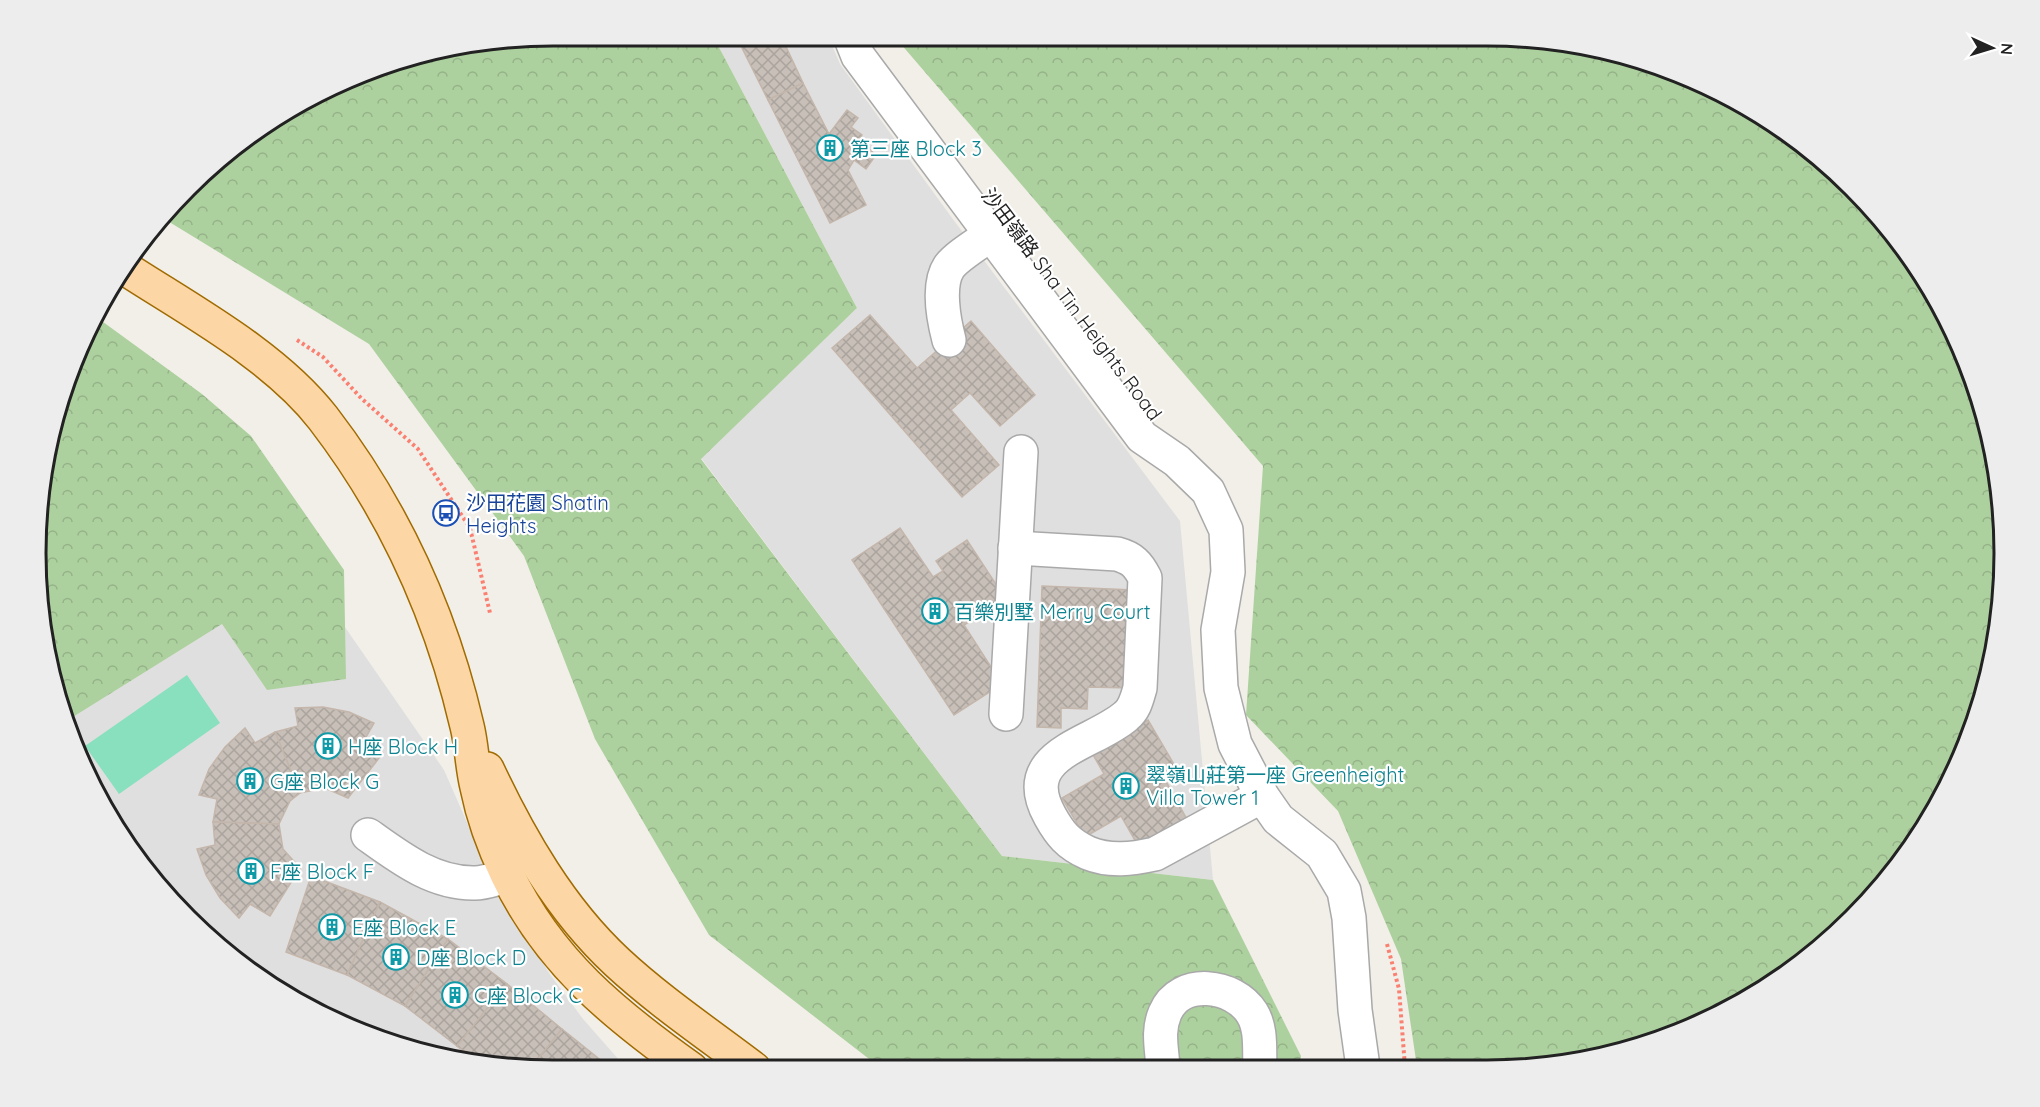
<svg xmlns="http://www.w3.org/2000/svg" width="2040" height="1107" font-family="Quicksand,'Noto Sans TC',sans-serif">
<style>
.residential{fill:#e0dfdf}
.forest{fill:url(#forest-crowns)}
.pitch{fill:#88e0be}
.building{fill:url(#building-cross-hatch);stroke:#c4b6ab;stroke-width:1.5}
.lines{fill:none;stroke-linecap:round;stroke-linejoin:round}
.minor-casing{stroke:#a9a9a9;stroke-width:36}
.major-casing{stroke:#a06b00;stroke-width:36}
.path{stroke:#fa8072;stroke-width:4;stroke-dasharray:3 3;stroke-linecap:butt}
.minor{stroke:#fff;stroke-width:33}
.major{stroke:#fcd6a4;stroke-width:33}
.labels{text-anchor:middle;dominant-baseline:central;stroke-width:4.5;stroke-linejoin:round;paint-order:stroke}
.culture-label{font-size:20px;fill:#0d838f;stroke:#fff;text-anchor:start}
.street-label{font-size:20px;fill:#222;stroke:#fff}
.transit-label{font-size:20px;fill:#164399;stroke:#fff;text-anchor:start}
.rim{fill:none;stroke:#222;stroke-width:3}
</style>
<defs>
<pattern id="forest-crowns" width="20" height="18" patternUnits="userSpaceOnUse" patternTransform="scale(1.5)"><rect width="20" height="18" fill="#add19e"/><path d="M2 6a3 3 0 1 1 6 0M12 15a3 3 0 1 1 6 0" fill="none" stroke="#95b388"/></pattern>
<pattern id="building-cross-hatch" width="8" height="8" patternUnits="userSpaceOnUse" patternTransform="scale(1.5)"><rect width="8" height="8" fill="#c7bfb8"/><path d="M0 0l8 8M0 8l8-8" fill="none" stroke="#aba49e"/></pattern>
</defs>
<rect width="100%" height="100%" fill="#f2efe9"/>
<g class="residential">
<polygon points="713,36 828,36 840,64 955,222 1180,521 1213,880 1002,856 701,458 857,308"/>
<polygon points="261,506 444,770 490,875 549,973 583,1019 628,1070 520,1070 419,1053 295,1002 165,895 76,752 56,668"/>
</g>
<g class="forest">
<polygon points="554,36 713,36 857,308 701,459 1002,856 1213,880 1301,1056 1299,1067 882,1069 709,935 595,739 524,556 369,344 166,220 238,143 387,64"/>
<polygon points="894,36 1520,37 1621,54 1745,105 1827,164 1897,238 1950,324 1986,419 2003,519 2000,621 1977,720 1935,812 1875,895 1774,984 1653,1043 1554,1067 1417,1067 1401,959 1338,811 1246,715 1263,466"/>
<polygon points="99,319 202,394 251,436 344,570 346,679 267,690 222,624 68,720 37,588 54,420"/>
</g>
<polygon class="pitch" points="187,675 220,723 119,794 85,746"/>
<g class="building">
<polygon points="736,36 781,36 803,83 768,100"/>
<polygon points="803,83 829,134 847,110 858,118 851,127 862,135 858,140 876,155 866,169 854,160 848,170 866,205 830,223 768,100"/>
<polygon points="870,315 917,368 971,321 1035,395 1000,426 970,393 951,410 999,465 962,497 832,348"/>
<polygon points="900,528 933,577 943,571 936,561 967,540 1005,598 964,625 1002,684 954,715 852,560"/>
<polygon points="1042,586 1133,590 1129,688 1088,687 1087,709 1061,708 1061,728 1037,727"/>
<polygon points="323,707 349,712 374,723 365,739 383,753 348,798 325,788 300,793 275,732 298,726 295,708"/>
<polygon points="1148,720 1175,766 1162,774 1189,823 1141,851 1121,816 1085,837 1062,798 1104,774 1092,753"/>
<polygon points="245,728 255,743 275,732 300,793 290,801 279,824 213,822 217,799 199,795 209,769 225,747"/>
<polygon points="213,822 279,824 283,849 300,868 270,916 250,904 239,918 220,898 206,875 197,849 215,845"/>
<polygon points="311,876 380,902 347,975 286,952"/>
<polygon points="380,902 448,939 405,1006 347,975"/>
<polygon points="448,939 507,984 457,1046 405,1006"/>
<polygon points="507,984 562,1029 529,1070 479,1063 457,1046"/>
<polygon points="562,1029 613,1070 529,1070"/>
</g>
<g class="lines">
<g class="minor-casing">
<g id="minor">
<polyline points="850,36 858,56 1142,437 1177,461 1208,491 1226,530 1228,572 1218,630 1221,688 1235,744 1262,796 1278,819 1322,854 1344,891 1349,918 1355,1010 1363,1067"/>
<path d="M 949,340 C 944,321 937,285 949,267 C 956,257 979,243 990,235"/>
<path d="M 1015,548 L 1117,554 C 1132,558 1138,564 1145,578 L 1140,688 C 1137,698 1135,709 1126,716 C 1093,745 1015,753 1050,816 C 1060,834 1068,844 1088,853 C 1110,862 1132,859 1155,854 L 1262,796"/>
<polyline points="1006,714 1021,452"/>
<path d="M 368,835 C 400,858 434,884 475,883 C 486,883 497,878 507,876"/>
<path d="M 1163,1068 C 1162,1049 1157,1031 1165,1013 C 1180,977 1234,984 1252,1013 C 1262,1029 1259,1050 1260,1068"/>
</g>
</g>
<g class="major-casing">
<g id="major">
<path d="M 123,267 C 189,310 274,355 323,418 C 393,509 441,614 467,726 C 472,746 472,767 477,787 C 483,817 494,847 507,874 C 549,962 615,1015 691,1069"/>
<path d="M 487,769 C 520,839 560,909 617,962 C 659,1001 708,1034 754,1069"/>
</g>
</g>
<g class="path">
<polyline points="297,340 323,357 362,399 418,449 470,528 490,613"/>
<polyline points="1387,944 1399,989 1405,1067"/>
</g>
<use href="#minor" class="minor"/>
<use href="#major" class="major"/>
</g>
<defs>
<g id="building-ring" transform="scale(1.35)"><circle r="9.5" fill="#fff" stroke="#0f9aa8" stroke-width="1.5"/><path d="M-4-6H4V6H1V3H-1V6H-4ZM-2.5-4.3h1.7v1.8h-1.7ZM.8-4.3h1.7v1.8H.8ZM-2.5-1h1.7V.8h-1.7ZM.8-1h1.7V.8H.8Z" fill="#0f9aa8"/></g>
<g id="bus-ring" transform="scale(1.35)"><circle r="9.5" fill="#fff" stroke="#1a4fb4" stroke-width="1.5"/><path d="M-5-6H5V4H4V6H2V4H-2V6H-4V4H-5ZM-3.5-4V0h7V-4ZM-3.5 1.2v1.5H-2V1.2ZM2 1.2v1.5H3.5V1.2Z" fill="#1a4fb4"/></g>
</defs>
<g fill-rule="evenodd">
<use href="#building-ring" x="830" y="148"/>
<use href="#bus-ring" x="446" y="513"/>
<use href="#building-ring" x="935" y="611"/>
<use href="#building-ring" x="328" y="746"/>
<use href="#building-ring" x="250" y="781"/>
<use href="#building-ring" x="1126" y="786"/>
<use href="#building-ring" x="251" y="871"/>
<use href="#building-ring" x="332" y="927"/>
<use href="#building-ring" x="396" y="957"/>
<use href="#building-ring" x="455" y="995"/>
</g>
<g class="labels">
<g class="culture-label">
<text x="850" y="148">第三座 Block 3</text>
<text x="954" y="611">百樂別墅 Merry Court</text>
<text x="348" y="746">H座 Block H</text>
<text x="1146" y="774">翠嶺山莊第一座 Greenheight<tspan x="1146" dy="23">Villa Tower 1</tspan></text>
<text x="270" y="781">G座 Block G</text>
<text x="270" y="871">F座 Block F</text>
<text x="352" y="927">E座 Block E</text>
<text x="416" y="957">D座 Block D</text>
<text x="474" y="995">C座 Block C</text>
</g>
<g class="street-label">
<text transform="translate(1072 304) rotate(53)">沙田嶺路 Sha Tin Heights Road</text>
</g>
<g class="transit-label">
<text x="466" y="502">沙田花園 Shatin<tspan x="466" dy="23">Heights</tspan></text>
</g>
</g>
<path d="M0 0H2040V1107H0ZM553 46H1487A507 507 0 0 1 1994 553V553A507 507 0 0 1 1487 1060H553A507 507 0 0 1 46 553V553A507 507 0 0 1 553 46Z" fill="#ededed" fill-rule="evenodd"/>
<path class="rim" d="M553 46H1487A507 507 0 0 1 1994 553V553A507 507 0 0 1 1487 1060H553A507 507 0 0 1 46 553V553A507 507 0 0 1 553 46Z"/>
<g transform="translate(1992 48) rotate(94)" stroke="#ffffff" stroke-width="4.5" paint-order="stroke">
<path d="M0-4.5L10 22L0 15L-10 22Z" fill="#222222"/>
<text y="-9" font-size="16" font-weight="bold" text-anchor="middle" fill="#222222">N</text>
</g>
</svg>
